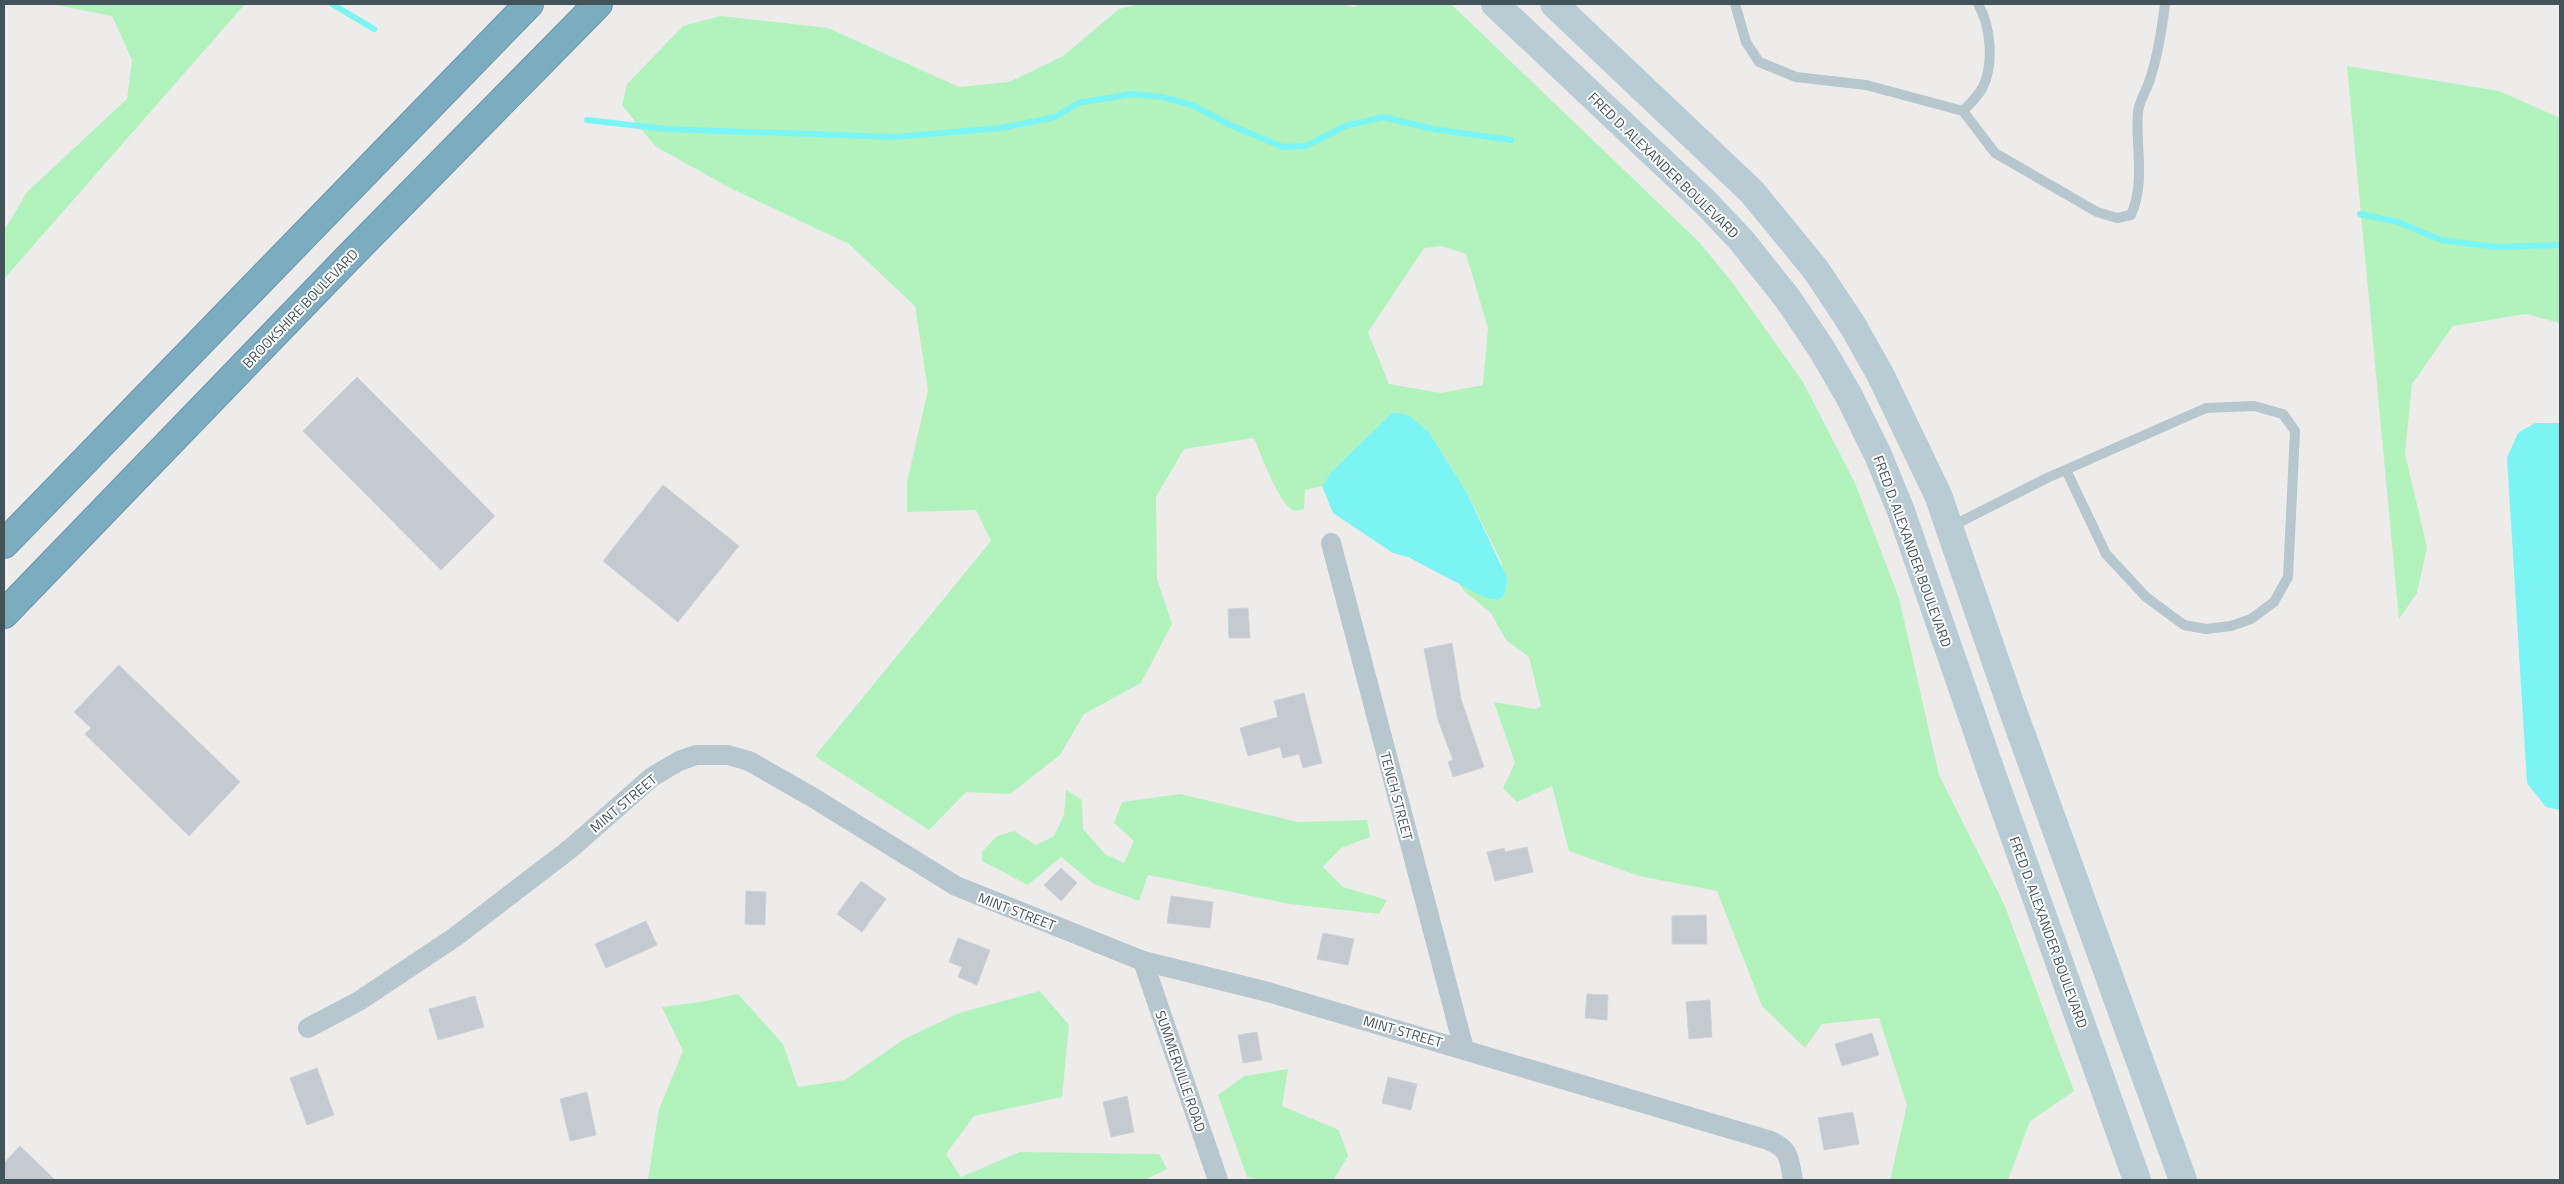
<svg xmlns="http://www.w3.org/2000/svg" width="2564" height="1184" font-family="'Titillium Web',sans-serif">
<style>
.green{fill:#b2f3bd;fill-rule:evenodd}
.water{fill:#7bf4f4}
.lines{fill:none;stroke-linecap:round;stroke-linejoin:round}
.stream{stroke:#7bf4f4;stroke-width:6}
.building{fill:#c4cacf;stroke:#ced3d8}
.highway-casing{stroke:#6897ac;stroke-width:30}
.lane{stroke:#b7c7cd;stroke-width:10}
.street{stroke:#b7c7cd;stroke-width:20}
.secondary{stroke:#b9ccd4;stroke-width:28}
.highway{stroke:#7cacc0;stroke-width:28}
.labels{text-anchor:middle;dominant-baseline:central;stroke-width:4;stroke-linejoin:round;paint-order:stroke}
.street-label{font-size:14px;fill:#42545a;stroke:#fff}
</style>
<rect width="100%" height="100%" fill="#eeebeb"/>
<g class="green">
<polygon points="51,4 245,4 4,279 4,231 27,192 127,99 132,60 112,16"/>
<path d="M 1139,4 L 1342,4 L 1354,7 L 1359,4 L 1451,4 L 1699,242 L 1732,282 L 1803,382 L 1855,483 L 1899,598 L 1939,775 L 2004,904 L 2074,1091 L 2030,1121 L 2008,1180 L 1890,1180 L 1907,1105 L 1879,1018 L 1822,1024 L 1805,1048 L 1762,1006 L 1717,891 L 1639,876 L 1569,851 L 1552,786 L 1517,802 L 1503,788 L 1515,763 L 1494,702 L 1536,709 L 1541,706 L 1529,657 L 1506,640 L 1491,613 L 1463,590 L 1460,584 L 1495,601 L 1502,563 L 1467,493 L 1428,431 L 1407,415 L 1393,412 L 1332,471 L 1322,486 L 1305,490 L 1304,509 C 1301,510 1296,511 1293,510 C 1279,505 1260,452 1254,438 L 1184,449 L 1156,497 L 1157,579 L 1172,624 L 1141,683 L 1084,714 L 1060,755 L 1010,794 L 966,792 L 929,830 L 815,756 L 991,541 L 976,510 L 907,512 L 907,482 L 928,390 L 915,306 L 849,244 L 728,187 L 655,146 L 622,105 L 627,84 L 683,26 L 721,16 L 828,28 L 959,87 L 1009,82 L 1063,56 L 1119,9 ZM 1442,246 L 1466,254 L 1488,328 L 1483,385 L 1441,393 L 1389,384 L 1368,332 L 1424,248 Z"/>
<polygon points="2347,66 2499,91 2560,118 2560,323 2526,314 2453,326 2412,384 2405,454 2427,547 2417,593 2399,619"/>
<polygon points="1066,790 1082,800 1083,829 1105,854 1124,863 1134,841 1114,823 1122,802 1180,794 1298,822 1367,820 1370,837 1341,848 1323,867 1343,887 1387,900 1379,914 1290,904 1148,875 1139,901 1094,884 1061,857 1028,885 982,861 982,852 997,836 1014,831 1036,845 1054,836 1064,815"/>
<polygon points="1040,991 1069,1025 1062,1097 974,1116 946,1154 961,1177 1020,1152 1159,1154 1167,1169 1145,1180 648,1180 659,1109 683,1051 662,1007 700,1002 738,994 783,1044 798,1087 845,1080 904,1039 959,1013"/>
<polygon points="1288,1069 1282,1106 1339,1130 1348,1156 1334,1179 1263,1180 1247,1177 1218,1095 1244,1076"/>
</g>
<g class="water">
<path d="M 1393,412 L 1408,415 L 1428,431 L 1467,493 L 1507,578 C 1505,597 1504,604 1484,597 L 1408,557 L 1393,553 L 1333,513 L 1322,486 L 1332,471 Z"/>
<polygon points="2535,423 2560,423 2560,810 2546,807 2527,783 2507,458 2518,433"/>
</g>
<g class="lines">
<g class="stream">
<polyline points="332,4 374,29"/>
<polyline points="587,120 666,129 894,137 1001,128 1055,117 1078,103 1132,94 1162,97 1192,105 1230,125 1283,147 1306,146 1345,126 1383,117 1433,129 1511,140"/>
<polyline points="2360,214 2398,222 2441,240 2497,247 2560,245"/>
</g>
</g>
<g class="building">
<polygon points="357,377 495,516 441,570 303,431"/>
<polygon points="663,485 739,546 678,622 603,561"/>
<polygon points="1248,608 1250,638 1229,638 1228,609"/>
<polygon points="1452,643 1461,699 1484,767 1453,777 1448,762 1453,760 1438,720 1424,649"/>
<polygon points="119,665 240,782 189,836 85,734 91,728 74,712"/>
<polygon points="1304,693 1322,763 1303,768 1299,754 1283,758 1280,747 1248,756 1240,728 1278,717 1274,701"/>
<polygon points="1527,847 1533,872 1495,881 1487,852 1504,848 1505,852"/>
<polygon points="1061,868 1077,883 1061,901 1044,885"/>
<polygon points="861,881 886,899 862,932 837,914"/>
<polygon points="746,891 766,892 765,925 745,924"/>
<polygon points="1171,896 1213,902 1210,928 1167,923"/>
<polygon points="1706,915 1707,944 1672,944 1672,916"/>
<polygon points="646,921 657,945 606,968 595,944"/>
<polygon points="1323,933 1354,939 1348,965 1317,959"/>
<polygon points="958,938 990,950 977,985 958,977 962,967 949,962"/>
<polygon points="1587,994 1608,995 1607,1020 1585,1018"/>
<polygon points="475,996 484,1027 438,1040 429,1009"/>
<polygon points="1710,1000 1712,1037 1689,1039 1686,1002"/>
<polygon points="1257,1032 1262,1060 1243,1063 1238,1035"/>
<polygon points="1872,1033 1879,1055 1842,1066 1835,1044"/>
<polygon points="317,1068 334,1115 307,1125 290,1078"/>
<polygon points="1388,1077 1417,1084 1411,1110 1382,1103"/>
<polygon points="587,1092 596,1135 570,1141 560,1099"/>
<polygon points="1127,1096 1134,1132 1111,1137 1103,1102"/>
<polygon points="1853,1112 1859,1144 1824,1150 1818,1118"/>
<polygon points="20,1146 55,1180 4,1180 4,1163"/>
</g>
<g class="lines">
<g class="highway-casing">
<g id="highway">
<polyline points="4,544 529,4"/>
<polyline points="4,614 345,261 598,4"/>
</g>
</g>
<g class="lane">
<path d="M 1735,4 L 1746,42 L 1759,62 L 1796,77 L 1866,85 L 1963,111 L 1995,153 L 2097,212 L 2117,218 L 2131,215 C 2146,181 2135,147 2138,112 C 2139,101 2147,90 2150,79 C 2158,55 2162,29 2165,4"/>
<path d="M 1963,111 C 1970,104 1978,96 1983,87 C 1994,63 1991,26 1978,4"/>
<polyline points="1950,527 2047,478 2206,408 2254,406 2283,414 2295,431 2288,577 2274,602 2251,619 2231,626 2206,629 2184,625 2146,597 2106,554 2066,470"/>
</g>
<g class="street">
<polyline points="1331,543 1464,1049"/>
<polyline points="1143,961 1218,1180"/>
<path d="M 308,1028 L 359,1001 L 455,937 L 570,849 L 652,777 L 679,761 L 696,755 L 728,755 L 749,761 L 812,797 L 956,886 L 1143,961 L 1268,992 L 1768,1140 C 1790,1148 1789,1159 1793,1180"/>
</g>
<g class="secondary">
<polyline points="1495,4 1706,203 1741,240 1788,299 1821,348 1849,396 1878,455 1901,511 1992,774 2137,1180"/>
<polyline points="1554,4 1752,192 1816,270 1853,326 1880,374 1938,495 2009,700 2183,1180"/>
</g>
<use href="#highway" class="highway"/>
</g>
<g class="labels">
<g class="street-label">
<text transform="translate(1664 165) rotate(44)">FRED D. ALEXANDER BOULEVARD</text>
<text transform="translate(300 308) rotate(-46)">BROOKSHIRE BOULEVARD</text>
<text transform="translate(1913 551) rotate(70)">FRED D. ALEXANDER BOULEVARD</text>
<text transform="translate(1397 796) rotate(75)">TENCH STREET</text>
<text transform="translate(623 803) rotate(-40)">MINT STREET</text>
<text transform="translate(1017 911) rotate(21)">MINT STREET</text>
<text transform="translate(2049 932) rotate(70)">FRED D. ALEXANDER BOULEVARD</text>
<text transform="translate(1403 1031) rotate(16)">MINT STREET</text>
<text transform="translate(1181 1071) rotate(71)">SUMMERVILLE ROAD</text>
</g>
</g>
<rect width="2564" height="1184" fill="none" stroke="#42545a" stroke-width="10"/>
</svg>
